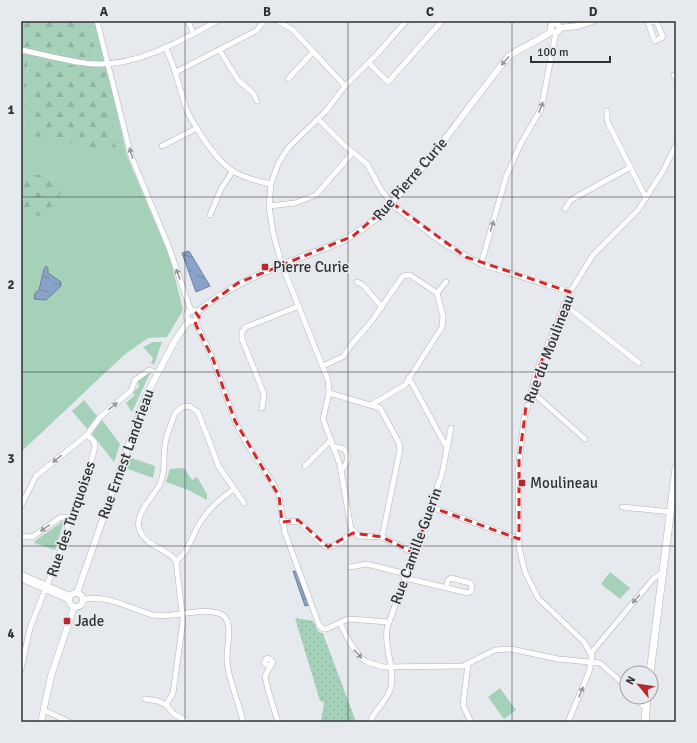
<svg xmlns="http://www.w3.org/2000/svg" width="697" height="743" font-family="Signika,sans-serif">
<style>
.grass{fill:#a5d1b9}
.forest{fill:url(#forest-firs)}
.park{fill:url(#park-dots)}
.water{fill:url(#water-ripples);stroke:#6e809c}
.lines{fill:none;stroke-linecap:round;stroke-linejoin:round}
.minor-casing{stroke:#b1b4b8;stroke-width:6}
.tertiary-casing{stroke:#b1b4b8;stroke-width:7}
.secondary-casing{stroke:#b1b4b8;stroke-width:8}
.minor{stroke:#fff;stroke-width:5}
.tertiary{stroke:#fff;stroke-width:6}
.secondary{stroke:#fff;stroke-width:7}
.oneway{fill:#98989a}
.marked{fill:none;stroke:#d62828;stroke-width:3;stroke-dasharray:8 5;stroke-linejoin:round}
.grid{fill:none;stroke:#313234;stroke-width:1;stroke-opacity:0.55}
.poi-dot{fill:#b8272e;stroke:#e6e9ed;stroke-width:1.5}
.labels{text-anchor:middle;dominant-baseline:central;stroke-width:3;stroke-linejoin:round;paint-order:stroke}
.street-label{font-size:15px;fill:#313234;stroke:#e6e9ed}
.poi-label{font-size:15px;fill:#313234;stroke:#e6e9ed;text-anchor:start}
.neatline{fill:none;stroke:#313234;stroke-width:1.5}
.grid-label{font-size:13px;text-anchor:middle;font-weight:bold;fill:#313234}
</style>
<defs>
<pattern id="forest-firs" width="22" height="20" patternUnits="userSpaceOnUse"><rect width="22" height="20" fill="#a5d1b9"/><path d="M5 1l3.5 6h-7zM16 11l3.5 6h-7z" fill="#8eb4a0"/></pattern>
<pattern id="park-dots" width="8" height="8" patternUnits="userSpaceOnUse"><rect width="8" height="8" fill="#a5d1b9"/><path d="M2 2h.1M6 6h.1" fill="none" stroke="#8eb4a0" stroke-width="1.8" stroke-linecap="round"/></pattern>
<pattern id="water-ripples" width="26" height="14" patternUnits="userSpaceOnUse"><rect width="26" height="14" fill="#88a2c8"/><path d="M2 4q2-2 4 0t4 0M15 11q2-2 4 0t4 0" fill="none" stroke="#7085a3"/></pattern>
</defs>
<rect width="100%" height="100%" fill="#e6e9ed"/>
<g class="grass">
<polygon points="90,21 96,21 127,156 170,258 183,310 167,337 148,338 124,355 21,452 21,211 44,216 69,181 21,171 21,130 24,130 28,58 21,57 21,46 68,54 94,61 96,58"/>
<polygon points="153,342 162,342 154,365 151,363 153,358 143,347"/>
<polygon points="149,373 150,373 132,412 126,403 135,395 133,392 139,387 138,380"/>
<polygon points="84,400 97,416 87,429 72,411"/>
<polygon points="102,420 120,444 114,462 92,434"/>
<polygon points="129,457 155,466 153,478 125,468"/>
<polygon points="184,468 192,480 197,477 207,494 207,500 188,490 166,482 170,469"/>
<polygon points="63,521 64,521 55,550 34,543 35,541"/>
<polygon points="610,572 630,588 620,599 601,584"/>
<polygon points="500,688 516,710 504,719 488,697"/>
</g>
<g class="forest">
<polygon points="21,21 90,21 96,58 94,61 68,54 21,46"/>
<polygon points="21,57 28,57 24,131 21,130"/>
<polygon points="34,59 105,71 116,152 30,135"/>
<polygon points="21,171 69,181 44,217 21,211"/>
</g>
<polygon class="park" points="295,618 313,621 318,631 323,634 356,722 321,722 324,702 320,701"/>
<g class="water">
<polygon points="189,251 210,286 196,292 182,253"/>
<polygon points="46,266 48,268 48,273 61,282 61,286 46,300 34,299 35,293 39,290 44,269"/>
<polygon points="293,571 297,572 304,594 310,605 305,606"/>
</g>
<g class="lines">
<g class="minor-casing">
<g id="minor">
<polyline points="97,21 131,156 168,245 191,311"/>
<polyline points="188,21 193,33"/>
<polyline points="278,21 293,30 345,86"/>
<polyline points="406,21 378,53 345,86 326,111 288,148 278,164 271,184 269,206 273,233 282,265 328,380 329,393 323,419 340,465 351,529 359,536 382,537 414,553"/>
<polyline points="654,21 648,23 655,41 663,37 656,21"/>
<path d="M 165,47 C 176,68 179,87 186,108 C 190,119 197,128 203,138 C 224,169 235,177 271,184"/>
<path d="M 21,50 C 43,54 76,64 97,64 C 140,65 180,41 217,21"/>
<polyline points="220,51 238,80 253,93 257,101"/>
<polyline points="369,63 388,82 442,21"/>
<polyline points="176,72 256,31 264,21"/>
<polyline points="674,75 676,79"/>
<polyline points="288,79 313,52"/>
<polyline points="607,111 607,119 609,125 646,198"/>
<polyline points="318,119 344,145 367,164 382,191 395,207 444,244 481,264 570,292"/>
<polyline points="162,146 197,128"/>
<polyline points="269,206 295,203 316,195 353,152"/>
<polyline points="565,209 570,201 576,197 629,168"/>
<polyline points="210,215 221,189 232,172"/>
<polyline points="481,264 506,177 520,145 541,109 556,32"/>
<polyline points="357,282 363,285 382,307"/>
<polyline points="437,293 446,282"/>
<polyline points="564,304 639,363"/>
<polyline points="195,321 213,359 235,421 247,444 274,485 279,496 285,533 319,625 323,629 326,629 348,619 389,622"/>
<polyline points="323,366 344,356 351,345 371,322 403,276 410,275 437,293 443,316 442,327 405,385 371,405"/>
<polyline points="409,378 447,448"/>
<polyline points="531,391 585,439"/>
<polyline points="329,393 380,408 399,443 400,450 382,537"/>
<polyline points="262,408 264,394 242,339 242,332 246,327 299,306"/>
<path d="M 333,446 L 344,449 C 351,457 347,463 341,471"/>
<polyline points="305,466 331,440"/>
<polyline points="21,506 36,476 87,435 100,417 131,391 135,380 149,370 157,373"/>
<polyline points="431,507 519,539"/>
<polyline points="622,507 671,512"/>
<path d="M 282,522 L 299,521 L 323,545 C 334,551 345,538 353,532"/>
<polyline points="21,536 32,537 61,517 70,518"/>
<path d="M 176,561 C 168,549 148,547 141,533 C 131,516 153,498 160,484 C 166,471 163,459 165,445 C 166,434 172,423 175,413 L 182,407 L 189,406 L 198,412 L 219,467 L 244,503"/>
<polyline points="176,561 183,621 173,693 166,705 174,714 188,722"/>
<path d="M 176,561 C 187,554 192,537 198,526 C 207,510 218,500 233,490"/>
<polyline points="350,567 367,564 406,574"/>
<polyline points="21,574 71,596"/>
<polyline points="405,578 468,593 471,591 472,586 470,583 451,578 448,580 446,588"/>
<polyline points="21,579 69,600"/>
<path d="M 82,600 C 105,593 131,609 153,615 C 174,619 197,607 218,613 C 236,617 226,647 227,660 C 228,681 239,701 243,722"/>
<polyline points="340,623 350,643 361,658 367,662 383,667 463,666 495,650 511,649 558,659 600,663 627,687"/>
<polyline points="591,653 653,579 663,572"/>
<polyline points="468,664 463,705 471,722"/>
<polyline points="269,666 264,663 266,659 268,658 273,662 265,676 268,690 278,722"/>
<polyline points="21,669 30,628 62,547 70,518 81,500 95,447 94,441 87,435"/>
<polyline points="635,697 646,709"/>
<polyline points="145,699 158,701 166,705"/>
<polyline points="44,710 69,722"/>
<path d="M 370,722 C 375,709 388,700 391,687 C 395,667 384,649 387,628 L 442,474 L 451,428"/>
<polyline points="568,722 589,672 592,656 584,642 538,598 525,572 519,547 518,471 524,419 537,370 570,292 593,255 638,210 663,171 676,145"/>
</g>
</g>
<g class="tertiary-casing">
<g id="tertiary">
<circle cx="555" cy="28" r="4.5"/>
<polyline points="559,28 578,26 593,21"/>
<circle cx="192" cy="316" r="5.5"/>
<path d="M 196,313 C 237,278 289,263 338,243 C 378,225 404,190 431,157 C 457,124 482,89 509,56 C 523,46 539,41 552,31"/>
<polyline points="77,593 146,396 174,342 189,320"/>
<circle cx="76" cy="600" r="7"/>
<polyline points="41,722 51,676 74,607"/>
</g>
</g>
<g class="secondary-casing">
<g id="secondary">
<polyline points="650,673 676,468"/>
<polyline points="645,722 647,697"/>
</g>
</g>
<use href="#minor" class="minor"/>
<use href="#tertiary" class="tertiary"/>
<use href="#secondary" class="secondary"/>
</g>
<defs><path id="oneway-solid" d="M-6-.8H1V-3.2L6.5 0L1 3.2V.8H-6Z"/></defs>
<g class="oneway">
<use href="#oneway-solid" transform="translate(505 61) rotate(131)"/>
<use href="#oneway-solid" transform="translate(541 107) rotate(-70)"/>
<use href="#oneway-solid" transform="translate(131 153) rotate(-106)"/>
<use href="#oneway-solid" transform="translate(492 226) rotate(-74)"/>
<use href="#oneway-solid" transform="translate(178 274) rotate(-110)"/>
<use href="#oneway-solid" transform="translate(113 406) rotate(-39)"/>
<use href="#oneway-solid" transform="translate(57 459) rotate(141)"/>
<use href="#oneway-solid" transform="translate(45 528) rotate(145)"/>
<use href="#oneway-solid" transform="translate(636 599) rotate(131)"/>
<use href="#oneway-solid" transform="translate(358 654) rotate(47)"/>
<use href="#oneway-solid" transform="translate(581 692) rotate(-68)"/>
</g>
<path class="marked" d="M 392,203 L 466,257 L 570,292 L 539,367 L 526,407 L 519,460 L 519,539 L 431,507 L 414,553 L 382,537 L 353,533 L 328,547 L 298,520 L 282,522 L 279,496 L 235,421 L 213,359 L 196,325 L 195,321 L 199,317 L 196,313 L 238,283 L 353,236 Z"/>
<path class="grid" d="M 185,21 L 185,722M 348,21 L 348,722M 512,21 L 512,722M 21,197 L 676,197M 21,372 L 676,372M 21,546 L 676,546"/>
<g class="poi-dot">
<rect x="261" y="263" width="8" height="8" rx="2"/>
<rect x="518" y="479" width="8" height="8" rx="2"/>
<rect x="63" y="617" width="8" height="8" rx="2"/>
</g>
<g class="labels">
<g class="street-label">
<text transform="translate(410 179) rotate(-49)">Rue Pierre Curie</text>
<text transform="translate(549 349) rotate(-69)">Rue du Moulineau</text>
<text transform="translate(126 454) rotate(-70)">Rue Ernest Landrieau</text>
<text transform="translate(71 519) rotate(-71)">Rue des Turquoises</text>
<text transform="translate(416 546) rotate(-70)">Rue Camille Guerin</text>
</g>
<g class="poi-label">
<text x="273" y="267">Pierre Curie</text>
<text x="530" y="483">Moulineau</text>
<text x="75" y="621">Jade</text>
</g>
</g>
<rect width="697" height="743" fill="none" stroke="#e6e9ed" stroke-width="44"/>
<g transform="translate(639 685) rotate(299)"><circle r="19" fill="#e6e9ed" stroke="#9ea0a3"/>
<path d="M0-3L7 15L0 10L-7 15Z" fill="#b8272e"/>
<text y="-6" font-size="11" font-weight="bold" text-anchor="middle" fill="#313234">N</text>
</g>
<path d="M531 56v6h79v-6" fill="none" stroke="#313234" stroke-width="2"/>
<text x="537" y="56" font-size="12" fill="#313234" stroke="#e6e9ed" stroke-width="3" paint-order="stroke">100 m</text>
<rect x="22" y="22" width="653" height="699" class="neatline"/>
<g class="grid-label">
<text x="104" y="16">A</text>
<text x="267" y="16">B</text>
<text x="430" y="16">C</text>
<text x="593" y="16">D</text>
<text x="11" y="114">1</text>
<text x="11" y="289">2</text>
<text x="11" y="463">3</text>
<text x="11" y="638">4</text>
</g>
</svg>
